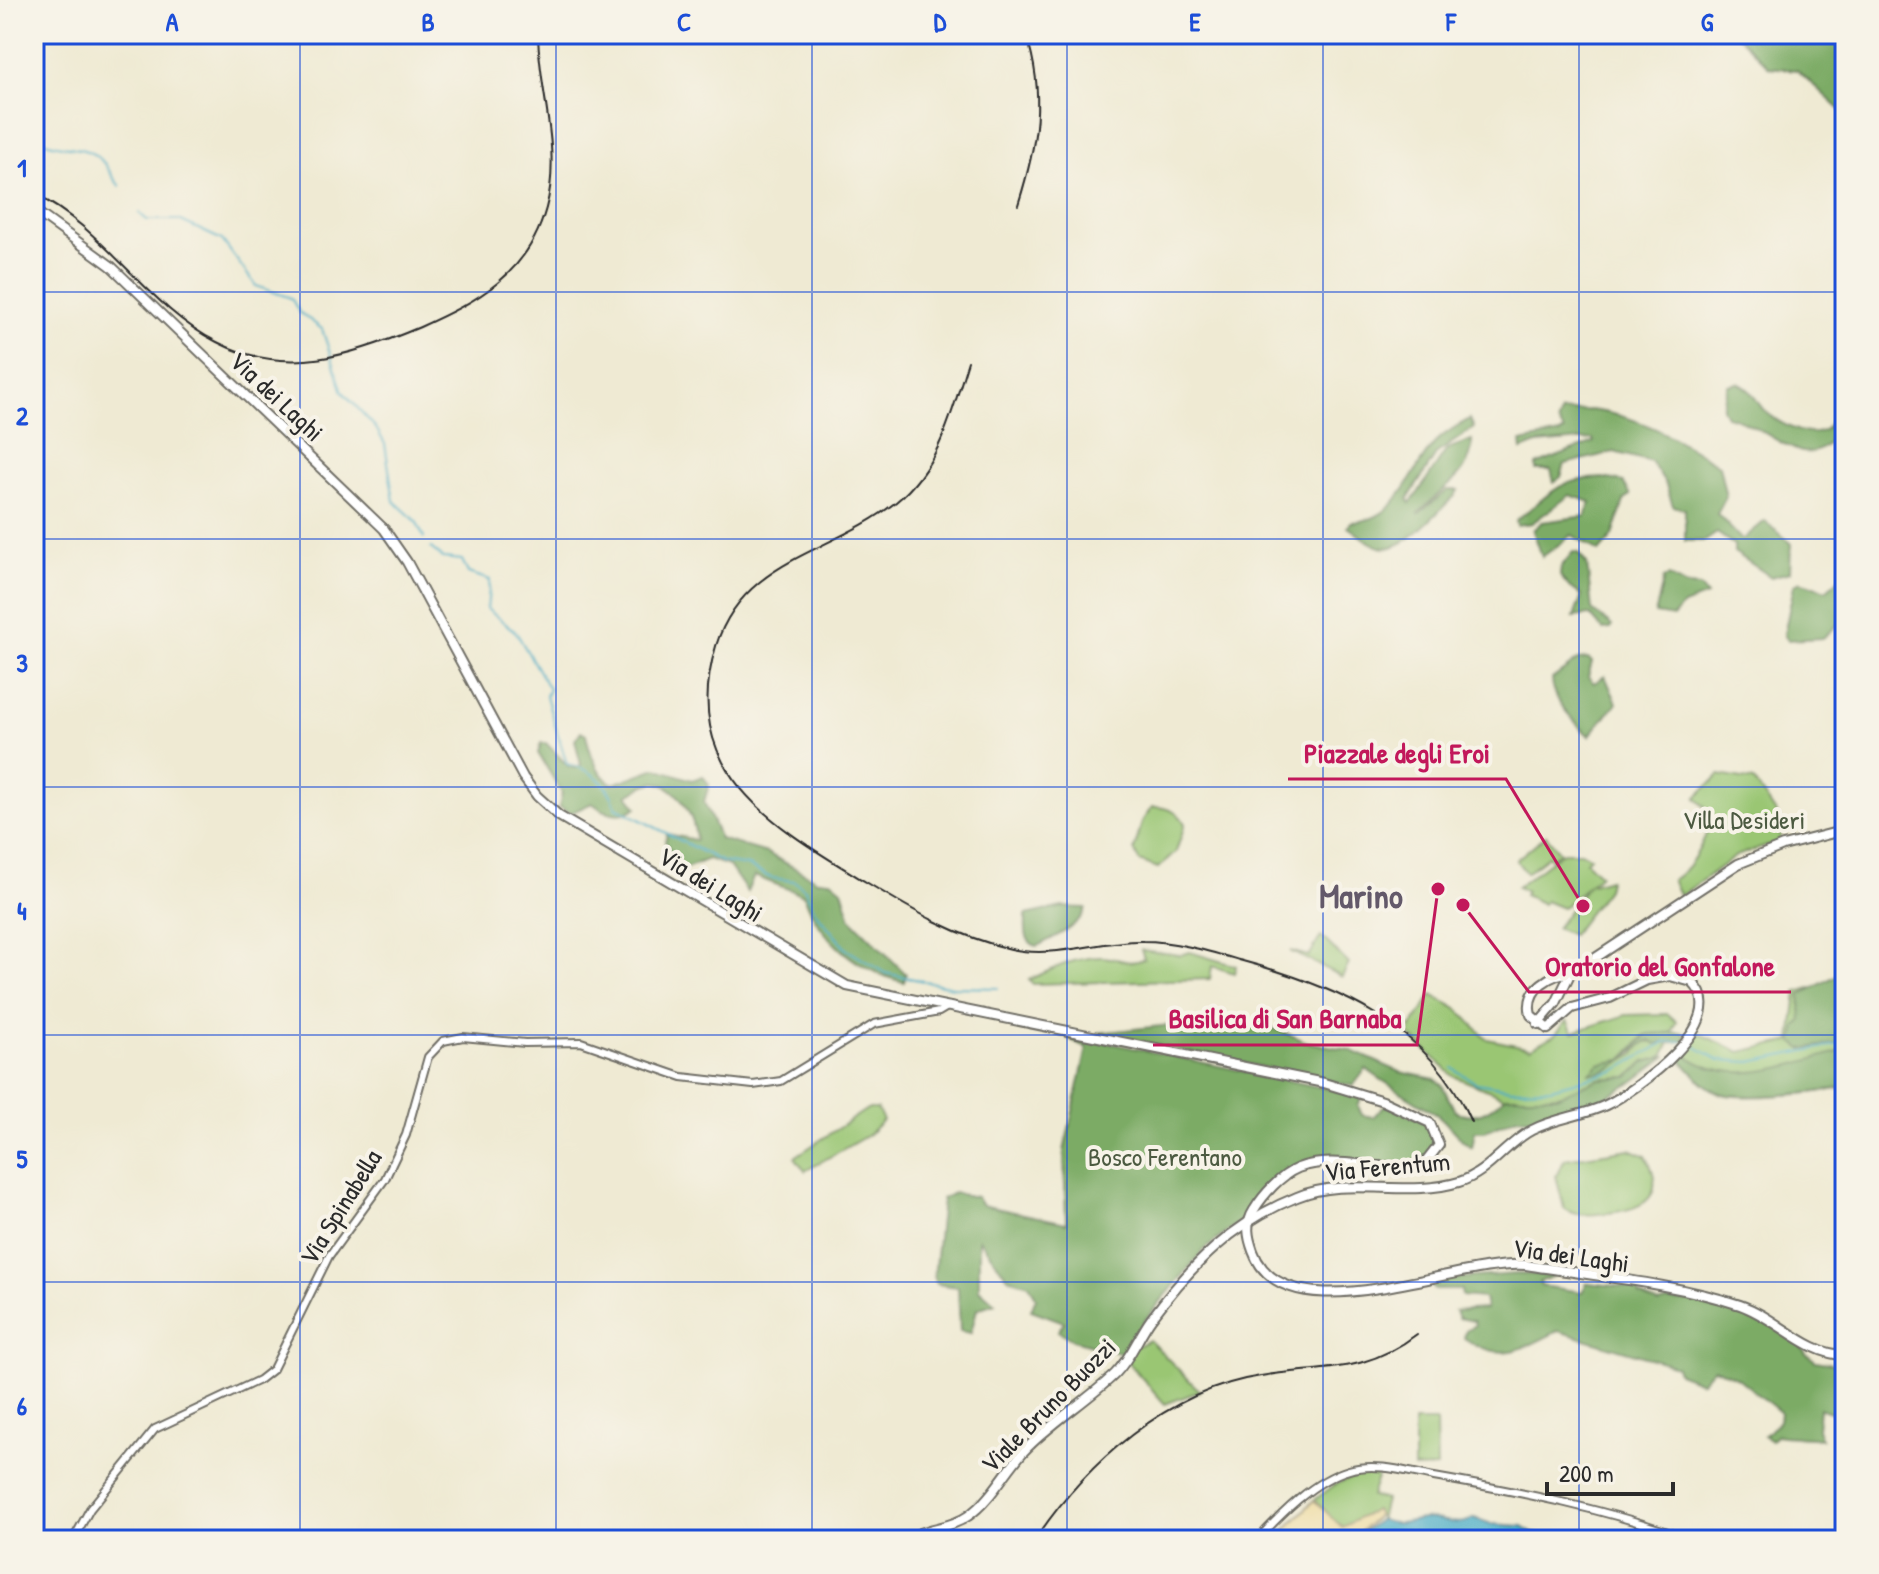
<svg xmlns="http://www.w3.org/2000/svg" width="1879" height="1574" font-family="'Patrick Hand',sans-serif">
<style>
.green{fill:#9ac673;stroke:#62784f;stroke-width:2}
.forest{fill:#7bab65;stroke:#536b48;stroke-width:2}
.sand{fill:#eeda9e;stroke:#8c8264;stroke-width:2}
.water{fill:#44aac4;stroke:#386a78;stroke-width:2}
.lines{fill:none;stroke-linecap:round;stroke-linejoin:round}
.stream{stroke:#44aac4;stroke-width:2}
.minor-casing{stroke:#706e66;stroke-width:10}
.major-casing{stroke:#706e66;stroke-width:12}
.minor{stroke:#fff;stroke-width:6}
.major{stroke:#fff;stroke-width:8}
.rail{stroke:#2b2b2b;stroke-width:2}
.grid{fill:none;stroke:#1d4ed8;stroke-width:2;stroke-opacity:0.55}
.labels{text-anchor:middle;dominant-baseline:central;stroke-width:8;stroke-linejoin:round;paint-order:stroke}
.street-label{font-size:26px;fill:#2b2b2b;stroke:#f7f3e8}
.park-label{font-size:26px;fill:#4c5a41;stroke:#f7f3e8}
.district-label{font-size:34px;font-weight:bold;fill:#63596a;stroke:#f7f3e8}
.leader{fill:none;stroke:#c2185b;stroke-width:3}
.callout-dot{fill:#c2185b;stroke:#f7f3e8;stroke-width:3}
.callout-label{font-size:28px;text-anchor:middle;font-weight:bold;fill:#c2185b;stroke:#f7f3e8;stroke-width:8;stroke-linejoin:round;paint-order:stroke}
.neatline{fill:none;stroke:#1d4ed8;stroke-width:3}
.grid-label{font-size:26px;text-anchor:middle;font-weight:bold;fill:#1d4ed8}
</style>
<rect width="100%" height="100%" fill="#f7f3e8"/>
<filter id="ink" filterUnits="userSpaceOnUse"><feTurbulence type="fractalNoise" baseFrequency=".0125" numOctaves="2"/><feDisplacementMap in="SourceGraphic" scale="16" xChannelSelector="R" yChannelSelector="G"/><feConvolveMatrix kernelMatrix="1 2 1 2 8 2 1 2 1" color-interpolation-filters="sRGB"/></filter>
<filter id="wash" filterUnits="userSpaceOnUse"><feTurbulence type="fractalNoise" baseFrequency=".006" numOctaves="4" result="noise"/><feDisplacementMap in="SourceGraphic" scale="32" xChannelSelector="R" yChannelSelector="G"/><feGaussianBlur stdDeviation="1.8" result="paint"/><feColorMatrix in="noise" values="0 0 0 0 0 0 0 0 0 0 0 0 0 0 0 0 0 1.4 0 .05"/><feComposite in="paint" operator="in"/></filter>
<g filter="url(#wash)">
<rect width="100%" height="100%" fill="#efead3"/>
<g class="green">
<path d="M 1719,775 L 1754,781 L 1780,819 L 1781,842 L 1736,856 L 1680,896 L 1672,880 C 1695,867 1704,838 1714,816 L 1696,798 Z"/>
<path d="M 1152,807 C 1165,806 1180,812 1185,824 L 1176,852 L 1158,868 L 1139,861 L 1134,850 L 1143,820 Z"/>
<polygon points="1546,835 1560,852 1551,859 1548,856 1526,873 1516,860"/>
<polygon points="1563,852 1581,852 1590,857 1586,861 1600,875 1562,908 1545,901 1543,904 1524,895 1526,891 1517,887"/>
<polygon points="1609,879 1607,889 1572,935 1556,928 1588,885"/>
<polygon points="1321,936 1349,964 1342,977 1290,951 1309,956"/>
<path d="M 1141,950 L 1180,955 L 1190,952 L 1236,966 L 1234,973 L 1212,966 L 1210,979 L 1033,984 L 1029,980 C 1052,969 1075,957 1101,957 C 1119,957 1126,966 1144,959 Z"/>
<path d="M 1835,976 L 1845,980 L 1845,1087 C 1823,1093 1739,1101 1720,1093 C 1704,1087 1689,1069 1678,1056 L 1699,1033 L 1740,1052 L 1791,1041 L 1797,992 L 1824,984 Z"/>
<polygon points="1432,995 1458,1009 1487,1039 1531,1048 1556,1034 1567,1020 1573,1032 1626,1015 1668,1014 1677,1022 1671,1034 1645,1035 1623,1060 1599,1065 1601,1072 1634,1054 1644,1042 1684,1040 1670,1043 1663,1056 1628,1077 1599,1079 1565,1094 1528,1098 1502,1096 1453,1076 1408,1033"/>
<polygon points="867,1109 877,1109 883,1120 868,1135 805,1171 795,1157"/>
<path d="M 1630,1149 L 1646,1156 C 1668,1197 1644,1209 1608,1213 C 1593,1214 1576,1218 1564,1208 L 1556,1176 L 1565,1159 Z"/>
<polygon points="1149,1340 1200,1391 1165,1404 1126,1360 1134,1347"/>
<polygon points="1414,1422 1436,1422 1437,1468 1414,1469"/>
<polygon points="1357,1475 1378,1475 1371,1496 1385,1500 1380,1519 1375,1510 1342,1528 1314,1500 1336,1484"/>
</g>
<g class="forest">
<polygon points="1714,34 1831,34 1845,42 1845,114 1797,70 1769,67 1737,35"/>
<path d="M 1738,383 C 1752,389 1754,398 1763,409 C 1775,421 1809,442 1825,429 C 1833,422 1839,406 1845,397 C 1845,422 1827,465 1794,449 C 1770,439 1752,421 1726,416 L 1722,408 L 1728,385 Z"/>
<path d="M 1591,410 C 1642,416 1676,439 1719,465 L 1726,497 L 1717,514 L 1742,540 L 1765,521 L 1791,543 L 1790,572 L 1771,577 L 1734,552 L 1734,545 L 1717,533 L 1705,541 L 1685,541 L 1685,509 L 1673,506 L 1666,485 L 1651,462 L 1614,452 L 1565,464 L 1561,477 L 1554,482 L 1551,470 L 1536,470 L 1536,465 L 1594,442 L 1593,439 L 1537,444 L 1522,450 L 1521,442 L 1560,434 L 1564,431 L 1558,422 L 1561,412 Z"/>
<path d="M 1470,419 L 1474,428 L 1437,453 L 1408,499 L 1410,503 L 1416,496 L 1447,449 L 1472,440 C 1474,475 1438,490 1418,514 L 1448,490 L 1458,490 L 1455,496 C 1437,511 1404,554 1380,547 C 1369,544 1357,533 1348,527 L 1351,522 C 1400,521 1407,475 1434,444 C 1444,433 1457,426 1470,419 Z"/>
<path d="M 1603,478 L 1623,482 L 1631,495 L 1624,501 L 1613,536 L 1599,552 L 1572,535 L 1542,557 L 1533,530 L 1542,522 L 1586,516 L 1591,502 L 1570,495 L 1532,523 L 1517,525 L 1516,520 C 1552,494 1555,479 1603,478 Z"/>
<polygon points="1573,552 1578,553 1587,564 1592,610 1612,626 1610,629 1603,630 1590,615 1574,617 1582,595 1570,588 1560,576 1561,567"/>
<polygon points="1845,573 1843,620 1823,638 1788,640 1784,635 1794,585 1800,581 1826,590"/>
<polygon points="1669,576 1686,586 1700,587 1707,596 1683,605 1673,617 1655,614 1664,578"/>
<path d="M 1588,659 L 1592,662 L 1588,677 L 1594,683 L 1605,676 L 1617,703 L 1589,736 C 1574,721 1552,701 1552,679 L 1578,660 Z"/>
<path d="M 581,731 L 586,734 C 589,750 597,776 613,784 L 656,768 L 692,780 L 703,776 L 709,785 L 704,802 L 720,839 L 767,853 L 817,880 L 831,880 L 842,889 L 851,919 L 906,974 L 904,982 C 858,971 819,939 804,895 L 754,876 L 747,892 L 729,866 L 708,859 L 681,870 L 665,842 L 667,834 L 696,840 C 695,819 681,789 658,783 C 648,781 636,791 628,795 L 637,807 C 622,818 606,814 592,803 L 571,813 L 559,807 L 562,793 L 538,753 L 541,743 L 546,743 L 569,767 L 576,768 L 581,765 L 575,740 Z"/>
<path d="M 1062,907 L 1086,908 C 1081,926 1053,938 1037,946 C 1023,942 1026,928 1026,915 Z"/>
<polygon points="1835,976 1845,980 1845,1042 1802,1049 1793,1042 1797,1026 1802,1021 1800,995"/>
<path d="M 1215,1020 L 1265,1025 L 1307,1042 L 1350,1050 L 1400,1072 L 1435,1079 L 1442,1085 L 1455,1111 C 1476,1120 1490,1111 1505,1096 L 1558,1096 L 1599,1079 L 1628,1077 L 1645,1062 L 1667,1056 L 1630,1084 L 1596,1102 L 1537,1119 L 1517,1117 L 1485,1131 L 1475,1131 L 1472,1147 C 1456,1138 1449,1123 1435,1113 C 1412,1099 1388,1085 1366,1069 L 1353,1086 L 1098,1033 Z"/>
<path d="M 1681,1032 L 1687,1035 L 1684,1040 L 1656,1044 L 1650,1040 C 1629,1049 1616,1075 1590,1073 L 1599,1064 L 1622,1060 L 1648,1034 Z"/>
<polygon points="1072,1035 1362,1096 1358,1106 1362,1115 1373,1117 1385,1105 1426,1122 1437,1142 1430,1158 1413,1164 1325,1161 1279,1175 1243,1219 1203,1251 1145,1320 1125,1354 1073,1340 1058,1331 1064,1322 1031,1310 1036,1297 1029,1284 1008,1278 979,1239 979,1289 995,1303 977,1309 971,1333 960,1331 958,1287 936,1284 934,1277 942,1199 954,1193 976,1197 982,1205 1066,1223 1064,1151 1087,1048 1068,1038"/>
<path d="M 1845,1050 L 1845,1087 C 1824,1093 1738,1100 1720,1093 C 1704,1087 1689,1069 1678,1056 L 1682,1052 C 1730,1091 1792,1064 1845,1050 Z"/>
<path d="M 1517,1274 L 1555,1275 L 1540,1282 L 1541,1286 L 1582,1292 L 1587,1283 L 1637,1288 L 1640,1296 L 1659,1304 L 1668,1301 L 1708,1302 L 1750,1312 L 1796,1338 L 1806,1354 L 1816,1361 L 1845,1366 L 1845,1417 L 1819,1408 L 1817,1429 L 1821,1439 C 1806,1434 1793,1439 1777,1435 L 1771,1441 L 1764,1436 L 1779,1421 L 1780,1412 L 1738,1378 L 1714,1368 L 1701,1382 L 1678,1373 L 1676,1366 L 1558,1331 C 1521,1350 1500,1363 1464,1338 L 1466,1330 L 1475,1325 L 1474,1321 L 1458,1318 L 1455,1311 L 1486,1309 L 1484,1298 L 1462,1296 L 1461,1290 L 1435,1290 L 1430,1284 L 1430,1280 Z"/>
</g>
<polygon class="sand" points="1314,1500 1342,1527 1375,1510 1378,1515 1352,1540 1276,1540"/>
<path class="water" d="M 1474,1518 L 1492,1524 L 1523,1526 L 1545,1540 L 1352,1540 L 1380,1519 C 1394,1527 1405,1521 1424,1519 C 1441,1517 1458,1529 1474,1518 Z"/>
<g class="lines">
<g class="stream">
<path d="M 34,137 C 54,149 80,144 96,156 C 109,164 110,177 120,186"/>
<polyline points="139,213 147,220 179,220 222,240 256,286 291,298 299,312 322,329 343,392 376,428 385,444 394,501 416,521 424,538"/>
<path d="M 431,548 L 443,558 L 462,560 L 468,573 L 490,580 L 487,609 L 516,632 L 549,689 L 546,696 L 567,764 C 591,768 609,784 616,807 L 722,862 L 748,866 L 771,878 L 794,881 L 805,889 L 814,910 L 846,949 L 885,973 L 953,987 L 998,988"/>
<polyline points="1691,1044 1719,1060 1751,1062 1845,1043"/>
<polyline points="1453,1068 1476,1083 1512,1089 1551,1088 1615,1071 1666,1042 1682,1041"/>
</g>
</g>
</g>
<g filter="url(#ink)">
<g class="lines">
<g class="minor-casing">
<g id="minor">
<polyline points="73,1540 90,1509 155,1429 259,1380 273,1369 329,1256 385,1179 406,1135 428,1057 443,1041 463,1037 525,1043 581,1042 682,1077 753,1085 781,1081 874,1024 939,1012 949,1006"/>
<path d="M 1257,1540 C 1281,1514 1314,1480 1349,1470 C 1376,1462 1407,1472 1434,1477 C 1520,1492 1608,1509 1690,1540"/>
</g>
</g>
<g class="major-casing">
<g id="major">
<path d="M 34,210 L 111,266 L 384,529 L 407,562 L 523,777 L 537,796 L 559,816 L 847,986 L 1324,1083 L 1383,1101 L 1430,1123 L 1439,1145 L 1425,1163 C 1385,1175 1338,1153 1298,1168 C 1281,1175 1263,1195 1254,1210 C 1245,1224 1248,1237 1253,1251 C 1284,1339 1457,1259 1526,1265 C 1594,1276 1674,1283 1740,1305 C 1776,1317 1807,1355 1845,1355"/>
<polyline points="1538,1024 1556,1003 1571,972"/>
<path d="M 907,1540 C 925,1527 950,1529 968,1516 C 990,1501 1005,1472 1023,1452 C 1051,1422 1086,1402 1115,1374 C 1131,1358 1138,1337 1151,1319 C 1191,1265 1234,1222 1297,1197 C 1348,1176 1407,1198 1459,1182 C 1490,1172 1505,1144 1532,1130 C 1555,1118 1583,1116 1606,1105 C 1637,1090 1734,1021 1692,982 L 1670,976 L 1647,980 L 1610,998 L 1572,1008 L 1548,1029 L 1531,1015 C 1524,988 1552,973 1574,972 L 1738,864 L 1783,846 L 1845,830"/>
</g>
</g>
<use href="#minor" class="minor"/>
<use href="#major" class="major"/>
<g class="rail">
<path d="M 34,194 C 106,229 146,306 217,342 C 286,378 354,355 420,327 C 478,301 528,274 546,208 C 562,150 539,92 538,34"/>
<path d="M 1018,205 C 1037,145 1046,95 1026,34"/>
<path d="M 968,361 C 952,412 940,466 896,502 C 834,553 743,558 716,646 C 678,772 774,826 866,882 C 912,910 957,937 1011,949 C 1056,959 1098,940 1143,941 C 1175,941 1208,951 1239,960 C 1333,985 1431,1025 1471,1122"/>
<path d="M 1035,1540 C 1085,1464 1168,1390 1261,1376 C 1321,1366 1364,1375 1417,1334"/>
</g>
</g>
</g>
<path class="grid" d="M 300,34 L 300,1540M 556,34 L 556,1540M 812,34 L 812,1540M 1067,34 L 1067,1540M 1323,34 L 1323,1540M 1579,34 L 1579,1540M 34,292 L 1845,292M 34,539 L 1845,539M 34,787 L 1845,787M 34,1035 L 1845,1035M 34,1282 L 1845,1282"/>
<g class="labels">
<g class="street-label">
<text transform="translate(277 396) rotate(43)">Via dei Laghi</text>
<text transform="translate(711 884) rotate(32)">Via dei Laghi</text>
<text transform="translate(1387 1166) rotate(-5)">Via Ferentum</text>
<text transform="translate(340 1207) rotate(-58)">Via Spinabella</text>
<text transform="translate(1571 1255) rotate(8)">Via dei Laghi</text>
<text transform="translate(1048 1405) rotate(-45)">Viale Bruno Buozzi</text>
</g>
<g class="park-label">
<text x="1744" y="819">Villa Desideri</text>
<text x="1165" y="1156">Bosco Ferentano</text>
</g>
<g class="district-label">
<text x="1361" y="896">Marino</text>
</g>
</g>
<path class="leader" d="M1583 906L1506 779H1288M1463 905L1529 992H1791M1438 889L1417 1045H1153"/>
<g class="callout-dot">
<circle cx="1583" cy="906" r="8"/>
<circle cx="1463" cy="905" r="8"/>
<circle cx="1438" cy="889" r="8"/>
</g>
<g class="callout-label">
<text x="1397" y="763">Piazzale degli Eroi</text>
<text x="1660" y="976">Oratorio del Gonfalone</text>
<text x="1285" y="1028">Basilica di San Barnaba</text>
</g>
<rect width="1879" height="1574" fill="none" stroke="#f7f3e8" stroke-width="88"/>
<path d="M1547 1482v12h126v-12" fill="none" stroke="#2b2b2b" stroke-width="4"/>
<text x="1559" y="1482" font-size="24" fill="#2b2b2b" stroke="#f7f3e8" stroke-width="6" paint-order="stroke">200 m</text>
<rect x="44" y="44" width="1791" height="1486" class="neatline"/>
<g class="grid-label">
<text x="172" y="31">A</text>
<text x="428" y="31">B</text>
<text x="684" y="31">C</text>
<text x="940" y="31">D</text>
<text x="1195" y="31">E</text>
<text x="1451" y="31">F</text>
<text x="1707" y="31">G</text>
<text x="22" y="177">1</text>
<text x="22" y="425">2</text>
<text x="22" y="672">3</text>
<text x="22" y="920">4</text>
<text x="22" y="1168">5</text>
<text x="22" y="1415">6</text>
</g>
</svg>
